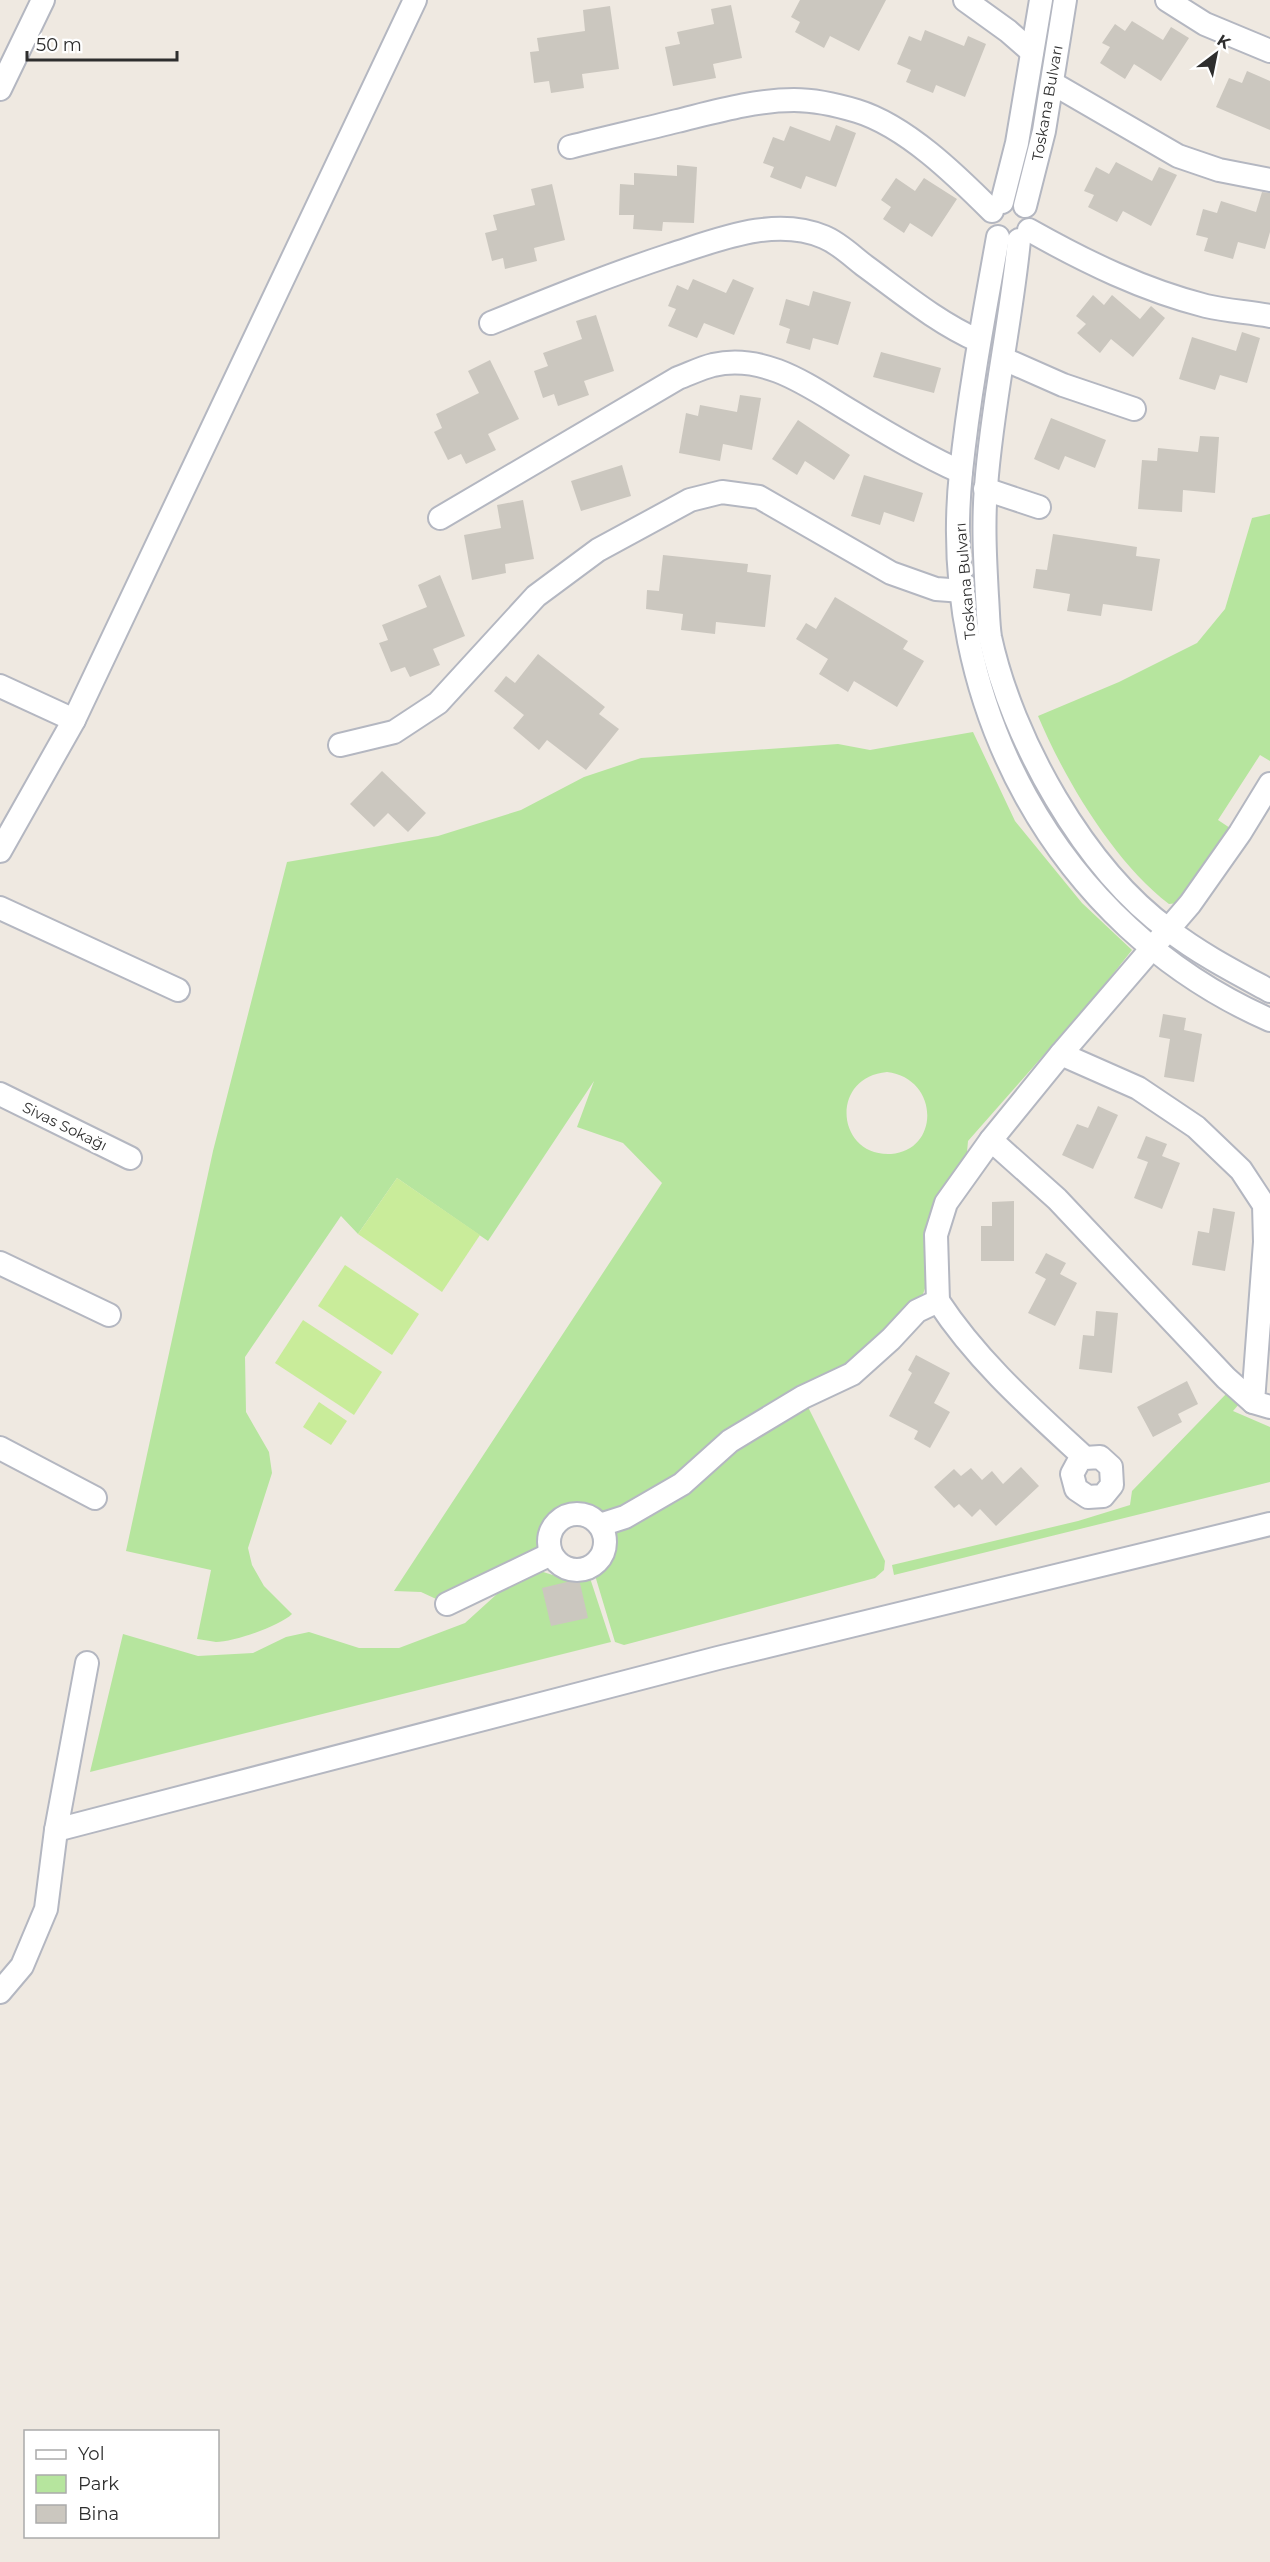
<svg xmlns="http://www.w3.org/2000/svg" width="1270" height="2562" font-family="Montserrat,sans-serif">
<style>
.green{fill:#b6e59e;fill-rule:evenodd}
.pitch{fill:#c9ec9a}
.building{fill:#cbc7bf}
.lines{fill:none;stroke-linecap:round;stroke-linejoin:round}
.minor-casing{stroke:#b4b7c1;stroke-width:26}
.minor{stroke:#fff;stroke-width:22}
.labels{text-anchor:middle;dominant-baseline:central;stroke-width:6;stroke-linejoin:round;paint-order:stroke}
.street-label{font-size:15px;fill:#2e2e2e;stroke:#fff}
</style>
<rect width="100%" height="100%" fill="#efe9e1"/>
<g class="green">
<path d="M 1270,514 L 1270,761 L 1260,755 L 1218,820 L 1230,828 L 1179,903 L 1169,904 C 1114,862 1065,780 1038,716 L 1119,682 L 1197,643 L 1225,609 L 1252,518 Z"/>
<path d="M 973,732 L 1015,821 L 1082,903 L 1132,950 L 1094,998 L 968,1141 L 965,1175 L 917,1311 L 803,1397 L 885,1561 L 884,1570 L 875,1578 L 624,1645 L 615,1642 L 594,1572 C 614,1553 606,1548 614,1527 C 588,1516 549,1500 548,1545 L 447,1604 L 421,1592 L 394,1591 L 662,1183 L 623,1143 L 577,1127 L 594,1081 L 488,1241 L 397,1178 L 358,1234 L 341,1216 L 245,1357 L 246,1412 L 269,1452 L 272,1473 L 248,1548 L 252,1565 L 264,1586 L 292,1614 C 280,1626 233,1642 216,1642 C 210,1641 204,1640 197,1639 L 211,1570 L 126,1551 L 213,1151 L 287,862 L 438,836 L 521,810 L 584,777 L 641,758 L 838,744 L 870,750 ZM 887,1072 C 939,1078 941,1150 891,1154 C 836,1157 829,1077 887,1072 Z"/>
<polygon points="1227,1393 1240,1403 1233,1411 1270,1427 1270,1482 894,1575 892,1565 1078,1521 1130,1505 1132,1491"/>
<polygon points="540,1571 572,1581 590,1578 611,1642 90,1772 123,1634 198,1656 253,1653 286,1637 309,1632 359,1648 399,1648 465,1623 508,1584"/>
</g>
<g class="pitch">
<polygon points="397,1178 480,1235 442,1292 358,1234"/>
<polygon points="345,1265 419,1314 392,1355 318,1306"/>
<polygon points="303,1320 382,1372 354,1415 275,1363"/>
<polygon points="319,1402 347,1421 331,1445 303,1427"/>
</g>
<g class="building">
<polygon points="800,0 886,0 859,51 830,36 824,48 795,32 800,22 791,17"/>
<polygon points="731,5 742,58 713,64 716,78 673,86 665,47 680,44 677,32 714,24 711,9"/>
<polygon points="610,6 619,69 582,74 584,88 551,93 549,81 534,83 530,52 539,51 537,38 585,31 583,10"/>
<polygon points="1132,21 1163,40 1171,27 1189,38 1161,81 1134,64 1125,79 1100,63 1110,47 1102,43 1115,24 1125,31"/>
<polygon points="925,30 964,46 968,36 986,44 965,97 936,85 933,93 906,82 911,70 897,64 909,36 921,41"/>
<polygon points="1247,71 1270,81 1270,130 1216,107 1229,78 1242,83"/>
<polygon points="836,125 856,133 836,187 806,176 801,189 770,177 774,167 763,163 773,137 784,141 790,126 830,141"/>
<polygon points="1116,162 1152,181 1159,167 1177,175 1151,226 1123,211 1117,222 1088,207 1094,195 1084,191 1096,167 1109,174"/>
<polygon points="677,165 697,167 694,223 663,222 662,231 633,229 634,215 619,215 620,184 634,185 634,173 677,176"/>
<polygon points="896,178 915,191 924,178 957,199 932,237 910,223 904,233 883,219 891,207 881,200"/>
<polygon points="552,184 565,240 534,248 537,261 505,269 503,258 492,261 485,233 497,230 493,215 535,205 531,189"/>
<polygon points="1262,192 1270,193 1270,232 1265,249 1238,242 1233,259 1204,251 1208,238 1196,235 1203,209 1217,213 1221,201 1256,212"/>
<polygon points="693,279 726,293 733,279 754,288 734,335 704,323 697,338 668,326 676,309 668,306 677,285 688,290"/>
<polygon points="813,291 851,302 838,345 813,338 810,350 786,343 790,329 779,325 786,299 809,306"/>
<polygon points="1093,295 1104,305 1112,295 1140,319 1151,306 1165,318 1133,357 1111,339 1100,353 1077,333 1086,324 1076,316"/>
<polygon points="596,315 614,371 584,381 589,395 558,406 554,394 543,398 534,371 548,366 543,353 582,339 576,321"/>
<polygon points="1242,332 1260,338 1247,383 1220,375 1215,390 1179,379 1192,337 1236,351"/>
<polygon points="881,352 941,368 934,393 873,377"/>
<polygon points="490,360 519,419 488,434 496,450 466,464 461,454 448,460 434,432 442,428 436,414 479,393 468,371"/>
<polygon points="740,395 761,398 752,450 723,444 720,461 679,453 686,413 698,416 700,405 737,412"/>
<polygon points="1051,418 1106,440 1095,468 1065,456 1059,470 1034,459"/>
<polygon points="798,420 850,455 834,480 805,461 797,475 772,459"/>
<polygon points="1200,436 1219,437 1215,493 1183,490 1182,512 1138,509 1142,460 1157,461 1158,448 1198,452"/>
<polygon points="622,465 631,496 581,511 571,481"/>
<polygon points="864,475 923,493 914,522 884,512 880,525 851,516"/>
<polygon points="523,500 534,559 505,564 506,573 472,580 464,535 501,528 497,505"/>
<polygon points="1053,534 1137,547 1136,556 1160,559 1152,611 1103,604 1101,616 1067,611 1070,594 1033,588 1036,569 1047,570"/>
<polygon points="663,555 748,564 747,572 771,575 765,627 716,622 715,634 681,630 683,614 646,609 647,590 659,591"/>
<polygon points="440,575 465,636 433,649 440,665 410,677 405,667 391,672 379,643 388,640 382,625 427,607 418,585"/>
<polygon points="835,597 908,641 903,649 924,661 897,707 854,681 848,692 819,674 828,659 796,639 806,623 816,629"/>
<polygon points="538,654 605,707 599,714 619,729 586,770 547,740 539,750 513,728 524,715 494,691 506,676 515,683"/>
<polygon points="382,771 426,813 408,832 388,813 374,827 350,804"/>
<polygon points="1163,1014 1186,1018 1184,1030 1202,1034 1194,1082 1164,1077 1170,1039 1159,1037"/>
<polygon points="1098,1106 1118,1115 1093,1169 1062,1155 1077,1124 1088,1128"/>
<polygon points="1146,1136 1167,1144 1162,1156 1180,1163 1162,1209 1134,1198 1148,1162 1137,1158"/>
<polygon points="1014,1201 1014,1261 981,1261 981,1226 992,1226 992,1202"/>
<polygon points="1213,1208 1235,1212 1225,1271 1192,1265 1198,1231 1209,1233"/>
<polygon points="1046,1253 1066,1263 1060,1274 1077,1283 1055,1326 1028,1313 1046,1279 1035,1273"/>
<polygon points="1096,1311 1118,1313 1112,1373 1079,1369 1083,1335 1094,1336"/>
<polygon points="916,1355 950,1373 934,1403 950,1412 930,1448 914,1439 918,1431 889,1416 912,1373 908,1370"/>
<polygon points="1187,1381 1198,1404 1178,1414 1182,1422 1153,1437 1137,1407"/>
<polygon points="1021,1467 1039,1486 996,1526 980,1509 972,1517 959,1504 954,1508 934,1487 954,1469 961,1476 971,1468 982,1480 992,1471 1003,1484"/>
<polygon points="579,1579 588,1618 551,1626 542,1588"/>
</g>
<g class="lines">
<g class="minor-casing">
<g id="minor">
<polyline points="965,0 1008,31 1032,52"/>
<polyline points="1167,0 1205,24 1270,51"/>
<polyline points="1052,83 1178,156 1219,170 1270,180"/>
<polyline points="0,89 43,0"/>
<path d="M 570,147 C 605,138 641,130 677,121 C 714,112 755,100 794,100 C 815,100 837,105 857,111 C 906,126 956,175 992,211"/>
<polyline points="1002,202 1017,143 1041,0"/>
<polyline points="1025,206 1044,131 1065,0"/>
<path d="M 1029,230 C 1086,262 1143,290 1206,306 C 1227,311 1249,312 1270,316"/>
<path d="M 998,237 C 984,315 969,394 961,472 C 937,702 1056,926 1270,1020"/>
<path d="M 1019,240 C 1011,323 992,404 986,487 C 983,523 985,560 987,596 C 988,609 988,624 990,637 C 1012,739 1084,868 1169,930 C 1200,954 1235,972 1270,991"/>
<path d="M 491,323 C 550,299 609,275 670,255 C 718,240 774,216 824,237 C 839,243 853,257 865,266 C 902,293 938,323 979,341"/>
<polyline points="1004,359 1063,385 1134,409"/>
<polyline points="985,489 1039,507"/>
<path d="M 440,518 L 678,378 C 689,374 701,368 713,365 C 766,353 810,387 852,412 C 888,434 923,455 961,472"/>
<polyline points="0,686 74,720 0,851"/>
<polyline points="74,720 415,0"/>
<polyline points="340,745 394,732 438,703 536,596 598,550 690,500 722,492 759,497 891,573 936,589 963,591"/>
<polyline points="0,908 178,990"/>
<polyline points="1061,1054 1138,1088 1196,1127 1241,1170 1264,1205 1265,1242 1253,1402 1270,1407"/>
<polyline points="0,1094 130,1158"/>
<polyline points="991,1140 1057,1199 1226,1378 1253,1402"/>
<polyline points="0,1263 109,1315"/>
<path d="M 938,1301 C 978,1362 1032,1409 1085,1458 L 1079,1461 L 1072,1474 L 1076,1489 L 1088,1497 L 1103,1496 L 1112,1485 L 1111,1467 L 1100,1457 L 1085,1458"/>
<polyline points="0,1448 95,1498"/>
<circle cx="577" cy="1542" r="28"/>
<polyline points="600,1525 625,1517 682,1484 730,1441 803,1397 852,1374 891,1339 917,1311 938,1301 936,1235 946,1203 991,1140 1061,1054 1190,904 1240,833 1270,784"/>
<polyline points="447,1604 551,1554"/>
<polyline points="56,1830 718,1658 1270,1524"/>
<polyline points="0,1992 22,1966 46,1909 56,1830 87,1663"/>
</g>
</g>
<use href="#minor" class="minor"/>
</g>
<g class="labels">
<g class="street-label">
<text transform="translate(1047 103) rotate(-80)">Toskana Bulvarı</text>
<text transform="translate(965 581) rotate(-95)">Toskana Bulvarı</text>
<text transform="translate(65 1126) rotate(26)">Sivas Sokağı</text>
</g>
</g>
<rect x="24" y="2430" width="195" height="108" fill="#ffffff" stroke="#ababab" stroke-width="1.5"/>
<rect x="36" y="2450" width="30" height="9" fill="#ffffff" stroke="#ababab" stroke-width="1.5"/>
<text x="78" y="2460" font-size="18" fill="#2e2e2e">Yol</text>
<rect x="36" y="2475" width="30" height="18" fill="#b6e59e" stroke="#ababab" stroke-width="1.5"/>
<text x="78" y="2490" font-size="18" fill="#2e2e2e">Park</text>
<rect x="36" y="2505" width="30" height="18" fill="#cbc7bf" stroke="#ababab" stroke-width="1.5"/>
<text x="78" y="2520" font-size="18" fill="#2e2e2e">Bina</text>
<g transform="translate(1216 54) rotate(32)" stroke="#ffffff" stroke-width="4.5" paint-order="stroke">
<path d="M0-4.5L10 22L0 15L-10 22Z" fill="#2e2e2e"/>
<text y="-9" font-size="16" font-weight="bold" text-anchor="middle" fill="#2e2e2e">K</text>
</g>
<path d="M27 51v9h150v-9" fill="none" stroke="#2e2e2e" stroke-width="3"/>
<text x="36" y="51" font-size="18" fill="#2e2e2e" stroke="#ffffff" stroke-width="4.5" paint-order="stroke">50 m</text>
</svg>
